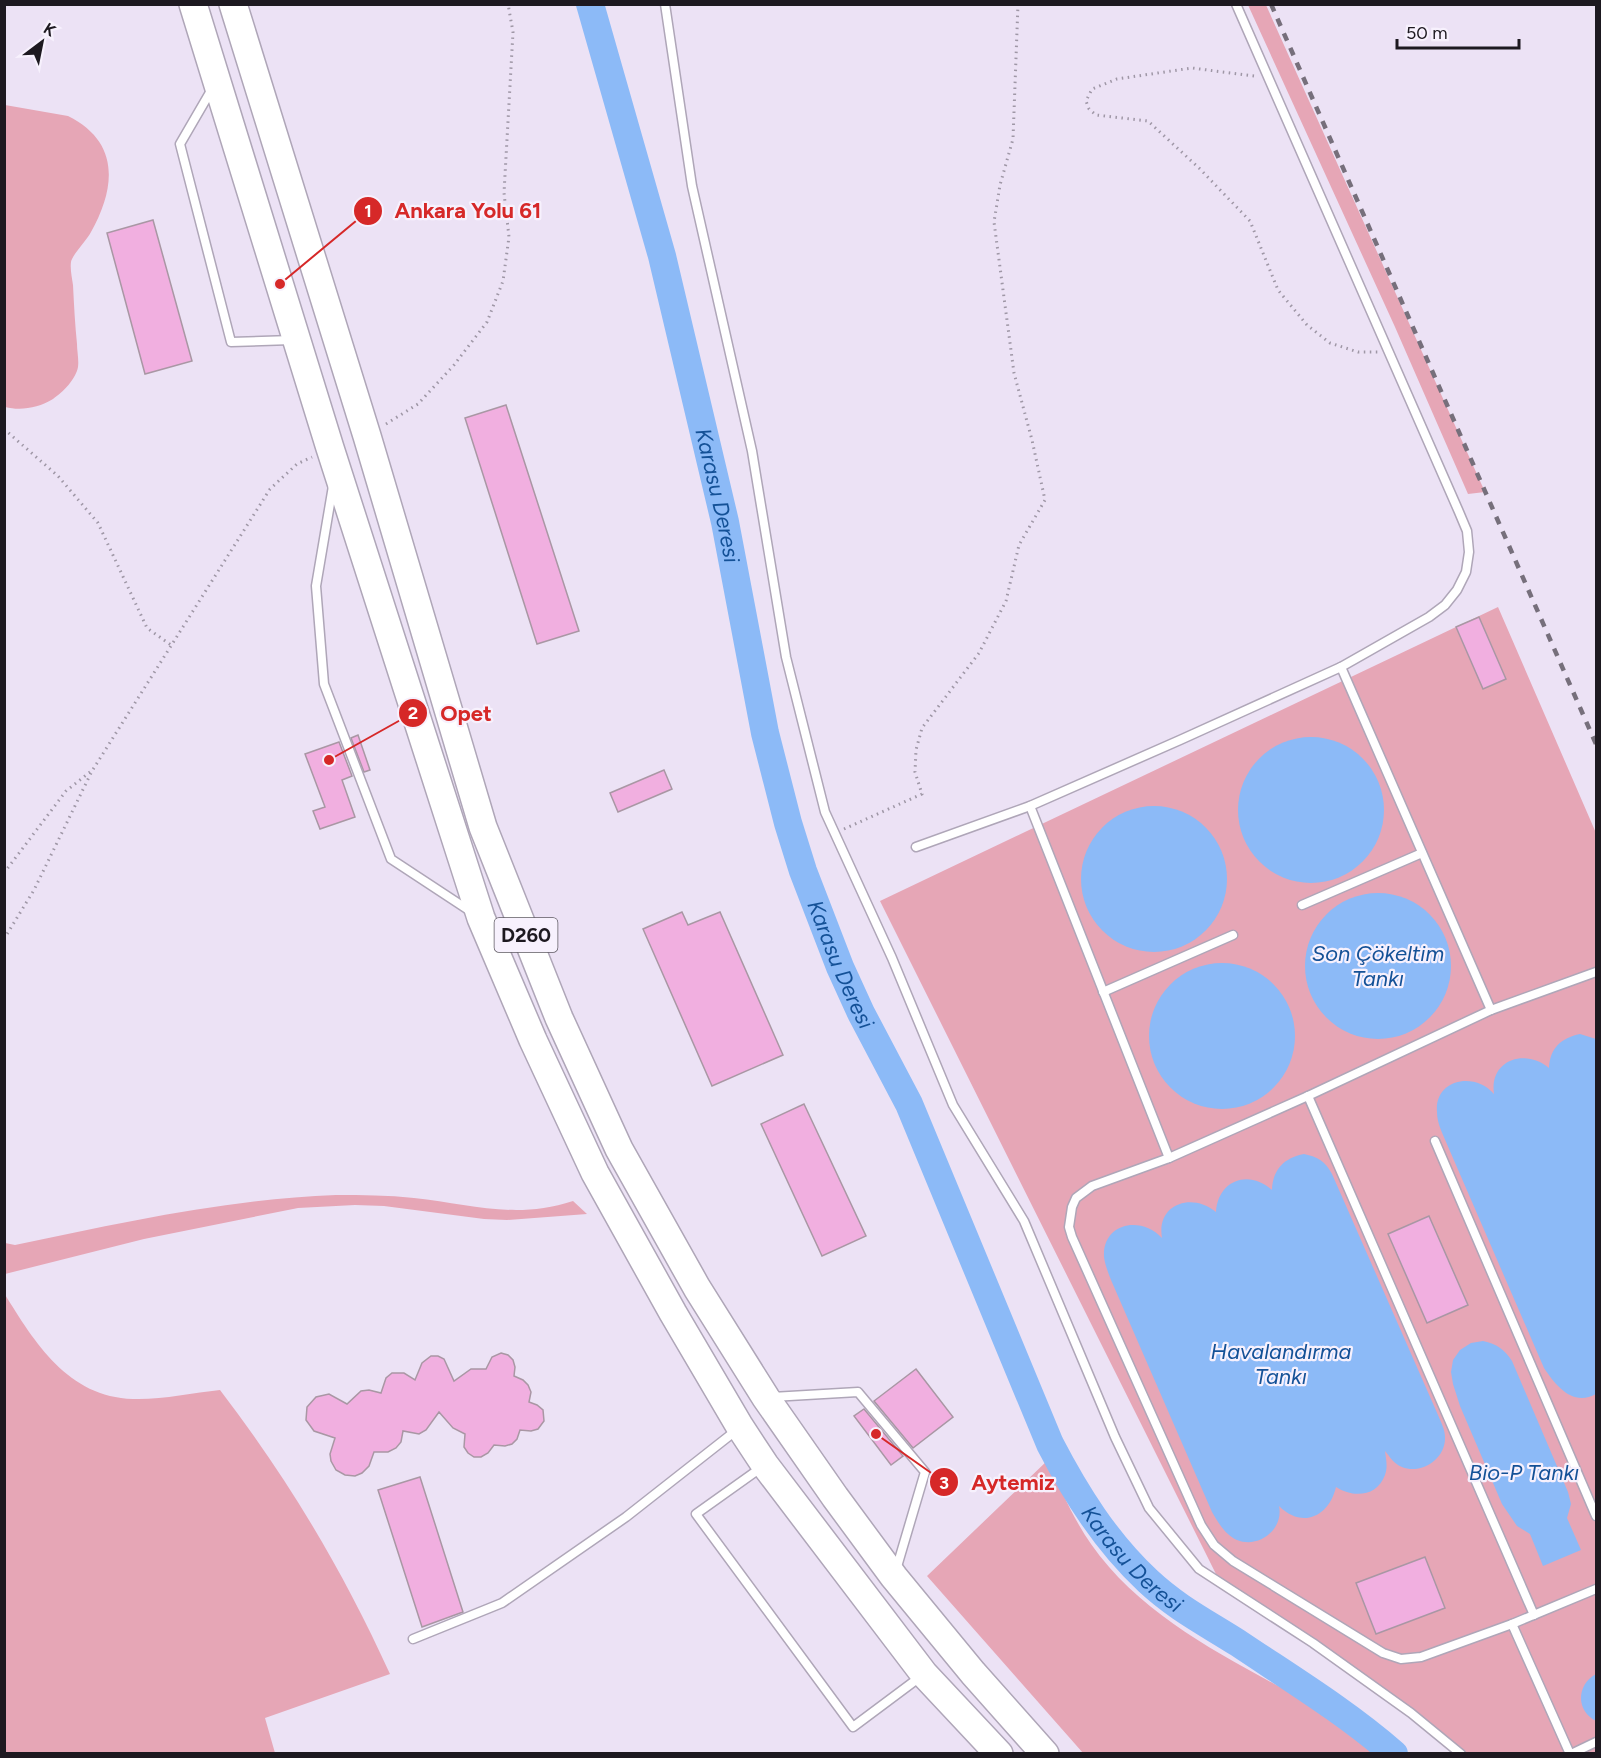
<svg xmlns="http://www.w3.org/2000/svg" width="1601" height="1758" font-family="Figtree,sans-serif">
<style>
.green{fill:#e6a6b6}
.water{fill:#8cbaf7}
.lines{fill:none;stroke-linecap:round;stroke-linejoin:round}
.river{stroke:#8cbaf7;stroke-width:28}
.building{fill:#f1afe0;stroke:#a997a4;stroke-width:1.5}
.service-casing{stroke:#afa6b8;stroke-width:11}
.trunk-casing{stroke:#afa6b8;stroke-width:30}
.path{stroke:#9f97a6;stroke-width:3;stroke-dasharray:1.5 4.5;stroke-linecap:butt}
.service{stroke:#fff;stroke-width:8}
.trunk{stroke:#fff;stroke-width:27}
.rail{stroke:#766f7b;stroke-width:4.5;stroke-dasharray:8 8;stroke-linecap:butt}
.labels{text-anchor:middle;dominant-baseline:central;stroke-width:4.5;stroke-linejoin:round;paint-order:stroke}
.shield{fill:#f7f1fd;stroke:#5e5a62;stroke-width:1.5}
.shield-label{font-size:20px;font-weight:bold;fill:#1d1920}
.water-label{font-size:22px;font-style:italic;fill:#145197;stroke:#f7f1fd}
.leader{fill:none;stroke:#d62828;stroke-width:2}
.callout-dot{fill:#d62828;stroke:#f7f1fd;stroke-width:2}
.mark-label{font-size:18px;text-anchor:middle;font-weight:bold;fill:#fff}
.callout-label{font-size:22px;text-anchor:middle;font-weight:bold;fill:#d62828;stroke:#f7f1fd;stroke-width:4.5;stroke-linejoin:round;paint-order:stroke}
</style>
<rect width="100%" height="100%" fill="#ece2f5"/>
<g class="green">
<polygon points="1248,5 1266,5 1485,492 1468,494 1395,327"/>
<path d="M 5,105 L 68,116 C 120,142 116,187 91,232 C 87,240 72,255 71,262 C 70,269 72,278 73,285 C 74,305 75,325 77,344 C 77,351 79,360 78,367 C 76,379 63,392 53,399 C 38,408 21,411 5,407 Z"/>
<polygon points="1498,607 1596,833 1596,1753 1458,1753 1450,1745 1216,1574 880,901"/>
<path d="M 336,1195 C 362,1195 388,1195 414,1198 C 471,1204 515,1220 573,1201 L 587,1214 L 507,1220 L 484,1219 L 384,1206 L 355,1205 L 298,1208 L 144,1239 L 5,1274 L 5,1243 L 15,1245 C 121,1223 227,1199 336,1195 Z"/>
<path d="M 4,1293 C 35,1343 68,1397 133,1399 C 161,1400 192,1393 220,1390 C 289,1480 343,1571 390,1674 L 265,1718 L 275,1753 L 5,1753 Z"/>
<path d="M 1049,1459 C 1060,1489 1073,1518 1091,1544 C 1140,1614 1218,1653 1291,1693 C 1324,1712 1356,1732 1388,1753 L 1083,1753 L 927,1576 Z"/>
</g>
<g class="water">
<circle cx="1311" cy="810" r="73"/>
<circle cx="1154" cy="879" r="73"/>
<circle cx="1378" cy="966" r="73"/>
<circle cx="1222" cy="1036" r="73"/>
<path d="M 1580,1034 L 1596,1039 L 1596,1394 C 1573,1407 1556,1386 1544,1368 L 1443,1135 C 1440,1128 1437,1120 1437,1112 C 1434,1079 1475,1071 1494,1094 C 1489,1060 1525,1048 1549,1068 C 1550,1048 1561,1038 1580,1034 Z"/>
<path d="M 1304,1154 C 1318,1157 1325,1161 1332,1174 L 1438,1415 C 1441,1422 1445,1430 1445,1437 C 1446,1459 1421,1475 1402,1467 C 1394,1464 1390,1457 1385,1451 C 1386,1459 1388,1467 1385,1475 C 1377,1497 1353,1498 1336,1487 C 1329,1517 1302,1529 1279,1506 C 1284,1529 1259,1549 1237,1540 C 1225,1535 1218,1522 1212,1512 L 1111,1280 C 1108,1272 1105,1265 1104,1257 C 1102,1223 1141,1215 1162,1238 C 1156,1204 1192,1192 1216,1212 C 1218,1180 1249,1169 1272,1190 C 1273,1169 1284,1158 1304,1154 Z"/>
<path d="M 1483,1341 C 1497,1344 1504,1349 1512,1361 L 1568,1492 L 1571,1504 L 1567,1518 L 1581,1550 L 1543,1566 L 1530,1534 L 1517,1526 L 1502,1504 L 1460,1406 L 1453,1384 L 1451,1372 L 1453,1360 L 1460,1350 L 1471,1343 Z"/>
<path d="M 1596,1674 L 1596,1721 C 1576,1711 1576,1685 1596,1674 Z"/>
</g>
<g class="lines">
<path class="river" id="s1" d="M 590,4 L 662,256 L 725,522 L 765,733 L 788,823 L 803,871 L 840,967 L 861,1013 L 909,1104 L 1050,1444 C 1076,1494 1106,1542 1148,1581 C 1177,1608 1205,1622 1238,1643 C 1290,1678 1346,1712 1394,1754"/>
</g>
<g class="building">
<polygon points="153,220 192,361 145,374 107,233"/>
<polygon points="506,405 579,631 537,644 465,418"/>
<polygon points="1479,617 1506,679 1483,689 1456,627"/>
<polygon points="358,735 370,770 364,772 351,738"/>
<polygon points="339,742 352,776 342,780 355,817 320,829 313,811 325,807 305,754"/>
<polygon points="664,770 672,789 618,812 610,793"/>
<polygon points="682,912 688,925 720,912 783,1055 712,1086 643,929"/>
<polygon points="804,1104 866,1236 822,1256 761,1124"/>
<polygon points="1429,1216 1468,1305 1427,1323 1388,1234"/>
<polygon points="501,1353 508,1355 513,1360 515,1367 514,1376 523,1380 528,1385 531,1392 529,1402 537,1405 543,1410 544,1421 538,1429 531,1431 520,1430 517,1439 512,1444 505,1446 494,1445 488,1453 481,1457 474,1457 468,1453 464,1447 465,1434 453,1428 439,1412 426,1430 419,1434 403,1431 401,1442 396,1448 388,1452 374,1452 369,1466 362,1473 355,1476 345,1475 336,1470 331,1461 330,1454 335,1438 314,1431 306,1420 307,1407 316,1397 329,1394 347,1404 361,1391 369,1390 381,1393 386,1378 392,1373 404,1373 415,1380 422,1363 431,1356 438,1356 444,1359 454,1381 471,1369 486,1369 492,1357"/>
<polygon points="916,1369 953,1417 913,1448 874,1401"/>
<polygon points="864,1409 903,1456 891,1465 854,1416"/>
<polygon points="420,1477 463,1612 422,1627 378,1490"/>
<polygon points="1425,1557 1445,1608 1376,1634 1356,1583"/>
</g>
<g class="lines">
<g class="service-casing">
<g id="service">
<polyline points="665,4 692,186 752,451 786,657 825,812 892,958 953,1105 1024,1221 1115,1437 1149,1508 1199,1569 1313,1643 1411,1713 1461,1754"/>
<polyline points="212,89 180,144 231,342 292,340"/>
<polyline points="333,486 316,586 324,684 391,859 470,911"/>
<polyline points="1341,667 1491,1010"/>
<polyline points="1030,806 1169,1158"/>
<polyline points="916,847 1030,806 1180,740 1341,667 1429,617 1445,605 1457,590 1466,572 1469,552 1467,531 1459,512 1236,4"/>
<polyline points="1302,905 1422,853"/>
<polyline points="1596,972 1491,1010 1308,1096 1169,1158 1092,1186 1076,1198 1072,1207 1069,1227 1072,1237 1201,1525 1214,1545 1233,1561 1383,1653 1401,1659 1421,1657 1512,1624 1596,1589"/>
<polyline points="1103,992 1233,935"/>
<polyline points="1308,1096 1534,1615"/>
<polyline points="1435,1141 1596,1516"/>
<polyline points="772,1397 858,1392 925,1472 896,1570"/>
<polyline points="762,1467 696,1514 853,1727 920,1677"/>
<polyline points="1512,1624 1570,1754"/>
<polyline points="413,1639 502,1603 626,1517 738,1429"/>
<polyline points="1571,1754 1596,1742"/>
</g>
</g>
<g class="trunk-casing">
<g id="trunk">
<polyline points="193,4 330,448 481,918 533,1040 595,1173 673,1313 740,1427 765,1465 924,1674 999,1754"/>
<polyline points="233,4 367,436 483,827 559,1018 619,1149 697,1288 766,1398 835,1497 894,1577 973,1673 1045,1754"/>
</g>
</g>
<g class="path">
<polyline points="1254,76 1192,68 1117,79 1092,89 1086,101 1089,109 1096,115 1148,121 1200,169 1250,221 1278,290 1307,325 1330,343 1358,352 1378,352"/>
<polyline points="386,424 418,404 454,365 487,322 503,281 509,237 504,193 513,32 508,4"/>
<polyline points="4,429 58,476 98,523 147,628 171,645"/>
<polyline points="844,829 922,794 915,772 916,750 922,728 979,653 1006,601 1019,545 1045,500 1032,440 1014,373 994,222 1000,185 1013,139 1018,4"/>
<polyline points="4,873 66,791 90,772"/>
<polyline points="4,939 34,890 92,771 270,489 297,464 312,457"/>
</g>
<use href="#service" class="service"/>
<use href="#trunk" class="trunk"/>
<polyline class="rail" points="1271,4 1596,744"/>
</g>
<g class="labels">
<rect class="shield" x="494.5" y="918" width="63" height="34" rx="4.5"/>
<g class="shield-label">
<text x="526" y="935">D260</text>
</g>
<g class="water-label">
<text stroke="none"><textPath href="#s1" startOffset="508">Karasu Deresi</textPath></text>
<text x="1378" y="953">Son Çökeltim<tspan x="1378" dy="25">Tankı</tspan></text>
<text stroke="none"><textPath href="#s1" startOffset="994">Karasu Deresi</textPath></text>
<text x="1281" y="1351">Havalandırma<tspan x="1281" dy="25">Tankı</tspan></text>
<text x="1524" y="1472">Bio-P Tankı</text>
<text stroke="none"><textPath href="#s1" startOffset="1660">Karasu Deresi</textPath></text>
</g>
</g>
<path class="leader" d="M280 284L368 211M329 760L413 713M876 1434L944 1482"/>
<g class="callout-dot">
<circle cx="280" cy="284" r="6"/>
<circle cx="329" cy="760" r="6"/>
<circle cx="876" cy="1434" r="6"/>
<circle cx="368" cy="211" r="15"/>
<circle cx="413" cy="713" r="15"/>
<circle cx="944" cy="1482" r="15"/>
</g>
<g class="mark-label">
<text x="368" y="217">1</text>
<text x="413" y="719">2</text>
<text x="944" y="1489">3</text>
</g>
<g class="callout-label">
<text x="468" y="218">Ankara Yolu 61</text>
<text x="466" y="721">Opet</text>
<text x="1013" y="1490">Aytemiz</text>
</g>
<rect width="1601" height="1758" fill="none" stroke="#1d1920" stroke-width="12"/>
<g transform="translate(42 42) rotate(32)" stroke="#f7f1fd" stroke-width="4.5" paint-order="stroke">
<path d="M0-4.5L10 22L0 15L-10 22Z" fill="#1d1920"/>
<text y="-9" font-size="16" font-weight="bold" text-anchor="middle" fill="#1d1920">K</text>
</g>
<path d="M1397 39v9h122v-9" fill="none" stroke="#1d1920" stroke-width="3"/>
<text x="1406" y="39" font-size="18" fill="#1d1920" stroke="#f7f1fd" stroke-width="4.5" paint-order="stroke">50 m</text>
</svg>
